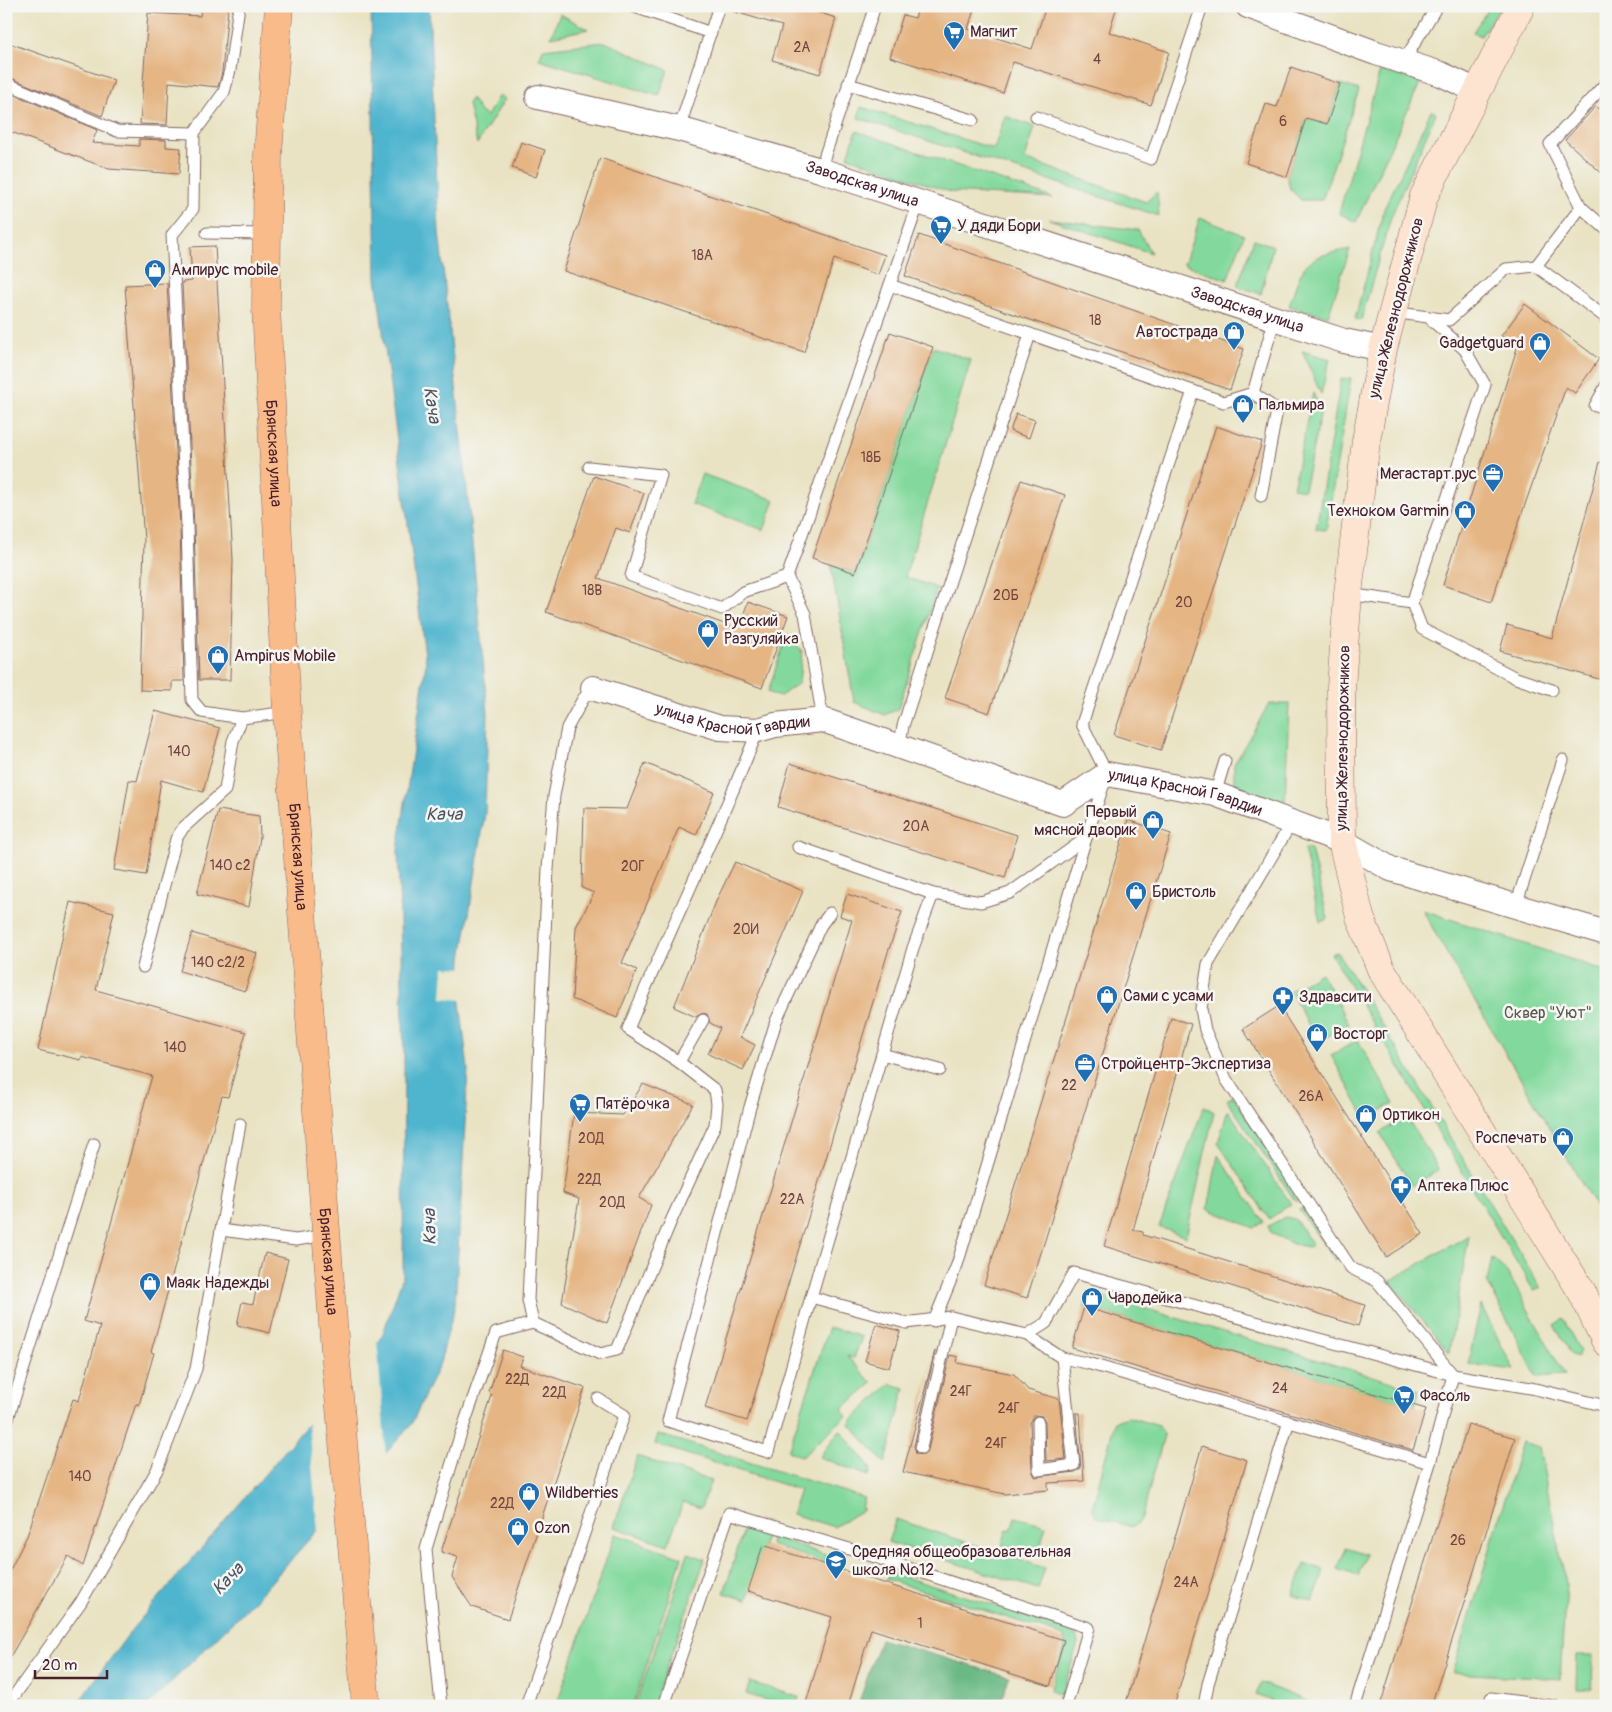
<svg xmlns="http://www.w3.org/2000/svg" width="1612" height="1712" font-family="Pangolin,sans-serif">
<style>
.green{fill:#83d99d;stroke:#667c64}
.forest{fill:#6ab984;stroke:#5a6c58}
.water{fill:#50b5ce;stroke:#4d6a7c}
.pier{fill:#e9e3c3}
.building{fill:#e5b583}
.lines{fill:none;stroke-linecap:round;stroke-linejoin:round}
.lane-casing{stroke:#826460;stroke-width:13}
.street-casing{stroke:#826460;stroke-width:26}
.secondary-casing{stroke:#826460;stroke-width:29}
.highway-casing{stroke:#826460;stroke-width:29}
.lane{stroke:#fff;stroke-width:11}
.street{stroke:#fff;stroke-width:24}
.secondary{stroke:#fde4d1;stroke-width:28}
.highway{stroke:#fabb8b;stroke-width:28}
.labels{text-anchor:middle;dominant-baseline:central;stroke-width:5;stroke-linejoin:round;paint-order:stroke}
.number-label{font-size:14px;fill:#714441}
.poi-label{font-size:16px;fill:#4a1f2b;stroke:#f6f6f2;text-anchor:start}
.street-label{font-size:16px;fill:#4a1f2b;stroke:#f6f6f2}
.park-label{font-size:16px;fill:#5b574d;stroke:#f6f6f2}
.water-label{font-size:18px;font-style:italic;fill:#4c5464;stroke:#f6f6f2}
</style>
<rect width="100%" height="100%" fill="#f6f6f2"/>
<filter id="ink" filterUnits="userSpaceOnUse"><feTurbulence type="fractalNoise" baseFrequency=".02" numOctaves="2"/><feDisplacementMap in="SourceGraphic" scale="10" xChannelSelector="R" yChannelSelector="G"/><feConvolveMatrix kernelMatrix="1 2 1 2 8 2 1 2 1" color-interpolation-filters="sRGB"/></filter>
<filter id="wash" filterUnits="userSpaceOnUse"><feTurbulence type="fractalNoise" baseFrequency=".0096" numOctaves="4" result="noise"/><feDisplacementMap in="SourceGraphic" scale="20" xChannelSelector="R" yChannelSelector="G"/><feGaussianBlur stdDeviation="1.12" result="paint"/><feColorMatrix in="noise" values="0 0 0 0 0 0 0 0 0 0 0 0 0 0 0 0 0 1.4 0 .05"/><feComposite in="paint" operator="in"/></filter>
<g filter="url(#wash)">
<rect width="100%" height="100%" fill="#e9e3c3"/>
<g class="green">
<polygon points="1490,6 1501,6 1481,36 1473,32"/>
<polygon points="560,14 588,29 551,37"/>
<polygon points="605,42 668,70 659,96 539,59 543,49"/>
<polygon points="1380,71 1421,81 1356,222 1339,213"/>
<polygon points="1340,84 1359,90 1322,200 1301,200 1290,189 1287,177 1306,118 1327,124"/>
<polygon points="499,95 505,99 477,144 468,104 471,98 481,113 487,116"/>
<polygon points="861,107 994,149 1005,116 1035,127 1025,159 1146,202 1157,192 1159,216 858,118"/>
<polygon points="1431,111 1436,113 1391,217 1361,320 1355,319 1384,209"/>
<polygon points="856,131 1053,198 950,192 848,157"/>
<polygon points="1200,218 1244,235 1227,280 1184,264"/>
<polygon points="1049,219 1138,230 1151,253"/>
<polygon points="1254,239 1273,246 1261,294 1237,286"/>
<path d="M 1350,249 L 1328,316 L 1289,306 C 1304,262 1302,258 1350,249 Z"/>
<polygon points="933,347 971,360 905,577 937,588 898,709 885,715 854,702 831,565 855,573"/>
<polygon points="1302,351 1330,359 1321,394"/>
<polygon points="1351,378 1326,530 1316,529 1341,379"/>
<polygon points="1313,393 1321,410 1304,490 1293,488"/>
<polygon points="702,474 775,500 764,530 691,504"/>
<polygon points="787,634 802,651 799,683 779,697 768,692"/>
<polygon points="1269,704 1289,704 1285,801 1234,787 1234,764"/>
<polygon points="1304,849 1311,850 1328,919 1320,922"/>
<polygon points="1423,910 1606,971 1606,1224 1439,940"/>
<polygon points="1337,952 1354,978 1541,1288 1534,1291 1331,954"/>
<polygon points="1321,973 1349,1024 1318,1042 1290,991"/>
<polygon points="1358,1040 1394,1103 1366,1119 1331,1055"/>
<polygon points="1233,1096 1301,1198 1296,1202 1227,1100"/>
<polygon points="1204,1106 1214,1112 1186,1237 1159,1227"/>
<polygon points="1228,1110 1291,1204 1269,1219 1218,1143"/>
<polygon points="1406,1116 1439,1170 1412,1186 1380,1133"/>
<polygon points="1218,1155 1264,1222 1254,1228 1208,1209"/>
<polygon points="1305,1206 1341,1256 1335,1260 1299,1210"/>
<polygon points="1285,1217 1295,1219 1312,1244 1309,1247 1293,1244 1271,1233 1268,1226"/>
<polygon points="1469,1235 1449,1353 1390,1281"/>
<polygon points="1492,1258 1507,1272 1565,1375 1537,1377 1487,1282"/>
<polygon points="1089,1292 1419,1390 1415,1406 1084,1307"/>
<polygon points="1481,1305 1514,1370 1468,1364"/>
<polygon points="1563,1319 1580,1351 1576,1357 1571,1354 1554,1325"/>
<polygon points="829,1327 862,1337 854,1358 847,1356 872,1383 842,1409 846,1416 802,1457 788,1451"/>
<polygon points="890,1384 905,1388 885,1464 849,1423"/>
<polygon points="1128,1417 1159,1426 1164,1435 1141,1521 1132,1527 1097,1517 1092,1509 1115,1421"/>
<polygon points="840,1430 871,1468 869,1476 819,1457"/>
<polygon points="658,1434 864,1498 861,1508 864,1509 834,1527 792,1514 800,1490 655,1444"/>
<polygon points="1522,1442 1539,1447 1566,1584 1560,1679 1453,1673"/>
<polygon points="637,1456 711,1481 701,1508 683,1502 668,1545 614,1527"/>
<polygon points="1015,1517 1046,1525 1038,1554 1002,1545 1007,1529 1011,1530"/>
<polygon points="896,1519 1045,1568 1038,1589 888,1542"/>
<polygon points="744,1528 766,1535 747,1600 724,1593"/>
<polygon points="615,1534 682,1557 633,1706 556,1706"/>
<polygon points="771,1536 839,1560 837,1566 770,1545"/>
<polygon points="1346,1547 1366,1554 1358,1576 1338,1569"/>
<polygon points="688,1553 705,1559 653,1706 635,1706"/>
<polygon points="1305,1563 1324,1570 1313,1602 1293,1595"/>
<polygon points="889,1572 1068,1629 1076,1635 1078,1643 1062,1695 1050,1691 1065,1646 1064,1636 886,1579"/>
<polygon points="1577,1655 1593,1655 1592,1689 1576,1689"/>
<polygon points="750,1682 799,1697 796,1706 785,1706 746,1694"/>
<polygon points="1261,1683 1309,1702 1308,1706 1285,1706 1256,1695"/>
</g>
<polygon class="forest" points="880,1639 1009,1677 1000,1706 858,1706"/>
<polygon class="water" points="371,6 429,6 439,232 464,458 488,713 485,813 462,959 460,1002 468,1069 455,1305 440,1363 411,1425 255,1600 147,1706 76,1706 133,1628 381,1339 403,1276 404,1056 398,850 426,663 376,278"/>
<g class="pier">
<polygon points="444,967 464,968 462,1000 442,998"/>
<polygon points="377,1340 386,1457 318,1531 308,1423"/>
</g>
<g id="blocks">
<g class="building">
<polygon points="201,6 228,8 222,72 218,87 169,82 167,125 140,124 148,13 200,16"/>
<polygon points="732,6 819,6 817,12 836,18 820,74 772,60 782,26 732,11"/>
<polygon points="919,6 975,6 968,29 1032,49 1046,6 1117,6 1109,32 1169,52 1151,105 1013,62 1003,93 890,57 903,15 915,18"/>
<polygon points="6,42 114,80 102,116 6,76"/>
<polygon points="1291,67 1340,84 1327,124 1306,118 1287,177 1246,163 1266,104 1277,107"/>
<polygon points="6,91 97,130 92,143 139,146 139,139 166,140 166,147 181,148 179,174 109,169 6,130"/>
<polygon points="1596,106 1606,115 1606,177 1565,140"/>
<polygon points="521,142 545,150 536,177 512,168"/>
<polygon points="600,158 885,255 878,275 834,259 804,352 564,271"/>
<polygon points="919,235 1244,349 1230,390 905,276"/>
<polygon points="215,246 233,560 230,680 199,680 194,526 182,282 192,281 190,247"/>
<polygon points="167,283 180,526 184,681 172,681 172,691 140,690 144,540 125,285"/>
<polygon points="1525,304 1599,359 1575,393 1566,387 1491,602 1443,585 1517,348 1501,336"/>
<polygon points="890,332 933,347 855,573 812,558"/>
<polygon points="1016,414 1035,420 1029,438 1010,431"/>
<polygon points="1216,426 1262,442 1161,750 1114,735"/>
<polygon points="1600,462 1606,463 1606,681 1500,651 1507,625 1552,638"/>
<polygon points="594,476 644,493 630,533 616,528 598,578 738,629 748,602 788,616 762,688 546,612"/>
<polygon points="1021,480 1065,495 989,713 945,698"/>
<polygon points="155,711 220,728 203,792 161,780 146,875 114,870 129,780 137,781"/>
<polygon points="645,763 714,792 696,835 679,827 622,963 637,970 617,1018 572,999 576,927 594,893 582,888 584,808 627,809"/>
<polygon points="790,763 1017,835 1005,878 778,807"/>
<polygon points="218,810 259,816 260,837 249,907 197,894"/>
<polygon points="1128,820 1171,834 1027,1298 984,1285"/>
<polygon points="735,862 803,891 740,1037 755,1045 743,1070 708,1054 720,1028 710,1023 707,1014 700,1013 696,1017 674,1007 717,899"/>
<polygon points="847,894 902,912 888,952 747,1421 705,1408 852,920 840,916"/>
<polygon points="70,902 114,912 96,990 246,1032 228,1097 222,1096 151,1352 154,1353 139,1405 136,1404 83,1566 68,1556 6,1664 6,1578 27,1536 73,1399 79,1401 100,1326 84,1321 152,1076 82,1057 81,1060 38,1050"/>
<polygon points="192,933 257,953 245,991 180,971"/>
<polygon points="1279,1006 1423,1234 1386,1257 1243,1029"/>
<polygon points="1171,1018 1191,1024 1133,1230 1143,1232 1143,1235 1365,1305 1358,1326 1104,1246"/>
<polygon points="643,1084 693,1104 639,1198 651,1205 607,1323 562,1303 579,1199 563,1193 574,1113 623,1115"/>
<polygon points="265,1253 288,1259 270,1333 237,1325 242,1302 253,1304"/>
<polygon points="1084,1307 1426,1409 1413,1450 1072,1348"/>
<polygon points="876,1324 900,1331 889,1368 865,1361"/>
<polygon points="503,1350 523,1357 520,1366 585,1388 508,1619 472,1607 452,1577 458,1557 441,1552 492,1396 489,1393"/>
<polygon points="935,1351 914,1446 916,1454 924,1455 928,1450 950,1355 958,1357 957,1363 1014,1374 1028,1390 1059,1399 1066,1459 1046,1461 1045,1421 1042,1416 1035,1415 1030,1422 1032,1470 1035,1477 1075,1472 1081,1468 1076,1413 1080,1413 1084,1481 1048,1483 1048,1490 1005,1494 903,1472"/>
<polygon points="1468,1424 1515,1438 1470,1584 1431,1706 1380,1706"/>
<polygon points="1202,1446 1247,1460 1203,1609 1174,1706 1125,1706"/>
<polygon points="763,1545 1064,1640 1050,1686 871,1629 848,1706 805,1706 832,1617 748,1591"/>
</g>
</g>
</g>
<g filter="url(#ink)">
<use href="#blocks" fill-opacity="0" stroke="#826460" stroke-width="1"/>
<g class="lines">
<g class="lane-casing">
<g id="lane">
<polyline points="239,6 230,70 224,92 194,133 193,209 172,235 187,526 192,700 202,712 242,718 287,712"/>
<polyline points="632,6 711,33"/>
<polyline points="1404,61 1437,6"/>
<polyline points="6,83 117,131 194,133"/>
<polyline points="1606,83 1550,144 1581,207 1606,229"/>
<polyline points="848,84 973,120"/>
<polyline points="1036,117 1151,159 1202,6"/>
<polyline points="679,129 719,6"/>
<polyline points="820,170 875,6"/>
<polyline points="207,233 267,234"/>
<polyline points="1536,266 1581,207"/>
<polyline points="890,285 1224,402 1253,393"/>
<polyline points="1392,312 1428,317 1465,350 1485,385 1412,603"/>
<polyline points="1428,317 1449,320 1506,269 1536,266 1605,317 1606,321"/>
<polyline points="1253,393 1277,410 1261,496"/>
<polyline points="1253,393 1275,318"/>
<polyline points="1595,406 1606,386"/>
<polyline points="589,467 661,475 631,576 722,609 743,592 787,577"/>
<polyline points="1348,594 1412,603 1422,629 1516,678 1552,690"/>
<path d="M 593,688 L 583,699 L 567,728 L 554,796 L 548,869 L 528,1300 L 533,1323 L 600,1354 L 617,1350 L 671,1221 L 715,1125 L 717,1104 L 715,1090 L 679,1062 L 628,1029 C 670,929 718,831 758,730"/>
<polyline points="823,720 805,614 787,577 919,202"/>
<polyline points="899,749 903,726 1030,334"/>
<polyline points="1215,794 1225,761"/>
<polyline points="1292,822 1208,964 1201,1009 1205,1030 1226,1079 1351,1268 1377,1281 1453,1375 1430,1463 1355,1706"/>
<polyline points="798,847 933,894 981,902 1010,893 1086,838"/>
<polyline points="1516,905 1563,760"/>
<polyline points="830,913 821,925 776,1021 750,1107 668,1421 768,1452 811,1297 913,948 933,894"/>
<polyline points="143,967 176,839 183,828 225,790 233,741 242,718"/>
<polyline points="882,1054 940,1070"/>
<polyline points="679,1062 703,1020"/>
<polyline points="221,1230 240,1124"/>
<polyline points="811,1297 906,1323 951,1317 1027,1335 1062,1358 1087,1363 1430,1463"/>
<polyline points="934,1321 957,1265 1086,838 1107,774 1082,724 1193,391"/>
<polyline points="1027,1335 1046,1323 1074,1273 1453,1375 1531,1388 1606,1406"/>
<polyline points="1038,1422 1039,1470 1074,1465 1062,1358"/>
<polyline points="6,1425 94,1144"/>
<polyline points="921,1448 951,1317"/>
<polyline points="1491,1698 1554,1706"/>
<polyline points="7,1706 81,1602 157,1470 196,1369 221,1230 296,1240 327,1235"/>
<polyline points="441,1706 426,1549 460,1436 496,1333 533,1323"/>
<polyline points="526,1706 624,1415 598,1399"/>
<polyline points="664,1706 729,1513 866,1554 1089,1628 1066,1706"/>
<polyline points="1204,1706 1208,1684 1289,1421"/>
</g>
</g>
<g class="street-casing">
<g id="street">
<polyline points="1248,6 1376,53 1441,74 1477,91"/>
<path id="s1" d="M 538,97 L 679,129 L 820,170 L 1344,341 L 1383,349"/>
<path id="s2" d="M 593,688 L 720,728 L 758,730 L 775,725 L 823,720 L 1063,804 L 1107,774 L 1215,794 L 1342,841 L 1391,869 L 1606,933"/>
</g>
</g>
<g class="secondary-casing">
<polyline id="secondary" points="1521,6 1424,196 1383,349 1366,441 1348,594 1341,687 1342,841 1360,917 1381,969 1582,1292 1606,1342"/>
</g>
<g class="highway-casing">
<g id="highway">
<path id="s3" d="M 279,6 L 268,154 L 266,307 L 287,712 L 335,1350 L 366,1706"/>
</g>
</g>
<use href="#lane" class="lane"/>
<use href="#street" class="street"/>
<use href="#secondary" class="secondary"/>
<use href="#highway" class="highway"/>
</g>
</g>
<defs>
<g id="supermarket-pin" transform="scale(1.125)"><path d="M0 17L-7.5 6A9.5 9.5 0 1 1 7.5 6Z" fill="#1f6fb2" stroke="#f6f6f2"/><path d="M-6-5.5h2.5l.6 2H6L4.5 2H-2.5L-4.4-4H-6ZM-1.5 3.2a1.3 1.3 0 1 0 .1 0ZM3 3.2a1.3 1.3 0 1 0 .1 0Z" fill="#fff"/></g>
<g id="shop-pin" transform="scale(1.125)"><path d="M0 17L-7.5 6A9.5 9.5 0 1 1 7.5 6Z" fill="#1f6fb2" stroke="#f6f6f2"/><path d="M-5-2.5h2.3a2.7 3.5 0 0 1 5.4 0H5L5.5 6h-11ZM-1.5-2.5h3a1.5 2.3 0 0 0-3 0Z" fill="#fff"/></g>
<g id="office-pin" transform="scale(1.125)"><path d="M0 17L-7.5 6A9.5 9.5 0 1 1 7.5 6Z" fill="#1f6fb2" stroke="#f6f6f2"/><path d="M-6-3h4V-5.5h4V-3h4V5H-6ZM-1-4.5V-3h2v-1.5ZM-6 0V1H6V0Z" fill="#fff"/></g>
<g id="pharmacy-pin" transform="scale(1.125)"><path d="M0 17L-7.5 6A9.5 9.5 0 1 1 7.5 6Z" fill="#1f6fb2" stroke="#f6f6f2"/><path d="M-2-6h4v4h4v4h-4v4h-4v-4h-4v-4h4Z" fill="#fff"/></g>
<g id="school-pin" transform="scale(1.125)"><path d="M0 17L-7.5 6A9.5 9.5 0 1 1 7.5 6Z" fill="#1f6fb2" stroke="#f6f6f2"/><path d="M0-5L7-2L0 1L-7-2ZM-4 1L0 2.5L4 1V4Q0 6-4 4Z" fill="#fff"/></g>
</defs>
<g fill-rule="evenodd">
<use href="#supermarket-pin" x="954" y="32"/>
<use href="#supermarket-pin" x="941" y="226"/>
<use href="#shop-pin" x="155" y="270"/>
<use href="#shop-pin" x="1234" y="332"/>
<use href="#shop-pin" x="1540" y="343"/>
<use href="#shop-pin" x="1243" y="405"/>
<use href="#office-pin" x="1493" y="474"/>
<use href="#shop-pin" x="1465" y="511"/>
<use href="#shop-pin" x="708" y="630"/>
<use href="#shop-pin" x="218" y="656"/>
<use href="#shop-pin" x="1153" y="821"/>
<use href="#shop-pin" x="1136" y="892"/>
<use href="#shop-pin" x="1107" y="996"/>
<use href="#pharmacy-pin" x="1283" y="997"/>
<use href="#shop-pin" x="1317" y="1034"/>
<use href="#office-pin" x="1085" y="1064"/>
<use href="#supermarket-pin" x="580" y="1104"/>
<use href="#shop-pin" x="1366" y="1115"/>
<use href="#shop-pin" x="1563" y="1138"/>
<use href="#pharmacy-pin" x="1401" y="1186"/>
<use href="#shop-pin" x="150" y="1283"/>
<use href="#shop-pin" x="1092" y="1298"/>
<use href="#supermarket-pin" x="1404" y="1396"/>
<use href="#shop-pin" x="529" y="1493"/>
<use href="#shop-pin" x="518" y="1528"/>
<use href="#school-pin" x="836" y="1561"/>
</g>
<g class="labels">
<g class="number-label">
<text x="802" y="47">2А</text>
<text x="1097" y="59">4</text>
<text x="1283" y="121">6</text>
<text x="702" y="255">18А</text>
<text x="1095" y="320">18</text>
<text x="871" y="457">18Б</text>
<text x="592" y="590">18В</text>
<text x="1006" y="595">20Б</text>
<text x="1184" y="602">20</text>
<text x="179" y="751">140</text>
<text x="916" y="826">20А</text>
<text x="230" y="865">140 с2</text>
<text x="633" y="866">20Г</text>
<text x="746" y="929">20И</text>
<text x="218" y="962">140 с2/2</text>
<text x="175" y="1047">140</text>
<text x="1069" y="1085">22</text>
<text x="1311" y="1096">26А</text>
<text x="591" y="1138">20Д</text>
<text x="589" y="1179">22Д</text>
<text x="792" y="1199">22А</text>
<text x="612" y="1202">20Д</text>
<text x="517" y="1379">22Д</text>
<text x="1280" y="1388">24</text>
<text x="961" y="1391">24Г</text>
<text x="554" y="1392">22Д</text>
<text x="1009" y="1408">24Г</text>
<text x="996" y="1443">24Г</text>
<text x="80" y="1476">140</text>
<text x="502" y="1503">22Д</text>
<text x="1458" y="1540">26</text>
<text x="1186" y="1582">24А</text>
<text x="920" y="1623">1</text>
</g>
<g class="poi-label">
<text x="970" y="32">Магнит</text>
<text x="957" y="226">У дяди Бори</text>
<text x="171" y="270">Ампирус mobile</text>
<text x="1218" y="332" text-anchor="end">Автострада</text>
<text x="1524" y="343" text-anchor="end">Gadgetguard</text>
<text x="1259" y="405">Пальмира</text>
<text x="1477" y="474" text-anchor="end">Мегастарт.рус</text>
<text x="1449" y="511" text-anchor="end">Техноком Garmin</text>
<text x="724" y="621">Русский<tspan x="724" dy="18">Разгуляйка</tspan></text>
<text x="234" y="656">Ampirus Mobile</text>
<text x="1137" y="812" text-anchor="end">Первый<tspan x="1137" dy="18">мясной дворик</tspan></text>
<text x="1152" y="892">Бристоль</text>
<text x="1123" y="996">Сами с усами</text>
<text x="1299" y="997">Здравсити</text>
<text x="1333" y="1034">Восторг</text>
<text x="1101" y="1064">Стройцентр-Экспертиза</text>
<text x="596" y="1104">Пятёрочка</text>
<text x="1382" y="1115">Ортикон</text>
<text x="1547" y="1138" text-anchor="end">Роспечать</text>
<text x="1417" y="1186">Аптека Плюс</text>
<text x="166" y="1283">Маяк Надежды</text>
<text x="1108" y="1298">Чародейка</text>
<text x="1420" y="1396">Фасоль</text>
<text x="545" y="1493">Wildberries</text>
<text x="534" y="1528">Ozon</text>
<text x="852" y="1552">Средняя общеобразовательная<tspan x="852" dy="18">школа №12</tspan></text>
</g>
<g class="street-label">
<text stroke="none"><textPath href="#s1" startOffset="336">Заводская улица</textPath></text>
<text transform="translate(1396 308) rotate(-76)">улица Железнодорожников</text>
<text stroke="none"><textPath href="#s1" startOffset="741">Заводская улица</textPath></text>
<text stroke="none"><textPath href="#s3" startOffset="448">Брянская улица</textPath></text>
<text stroke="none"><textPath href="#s2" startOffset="145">улица Красной Гвардии</textPath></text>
<text transform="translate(1343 738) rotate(-89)">улица Железнодорожников</text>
<text stroke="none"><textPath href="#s2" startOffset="625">улица Красной Гвардии</textPath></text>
<text stroke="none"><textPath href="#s3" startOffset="852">Брянская улица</textPath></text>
<text stroke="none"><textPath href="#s3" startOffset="1258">Брянская улица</textPath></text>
</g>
<g class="park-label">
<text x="1548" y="1013">Сквер "Уют"</text>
</g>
<g class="water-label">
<text transform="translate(432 405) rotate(81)">Кача</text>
<text x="444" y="814">Кача</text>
<text transform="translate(430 1227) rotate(-91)">Кача</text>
<text transform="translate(228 1579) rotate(-46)">Кача</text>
</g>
</g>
<rect width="1612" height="1712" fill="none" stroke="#f6f6f2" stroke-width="25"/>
<path d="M35 1670v8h72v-8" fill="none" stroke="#4a1f2b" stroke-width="2.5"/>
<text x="42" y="1670" font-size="15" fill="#4a1f2b" stroke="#f6f6f2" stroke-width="4" paint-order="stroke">20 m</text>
</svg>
